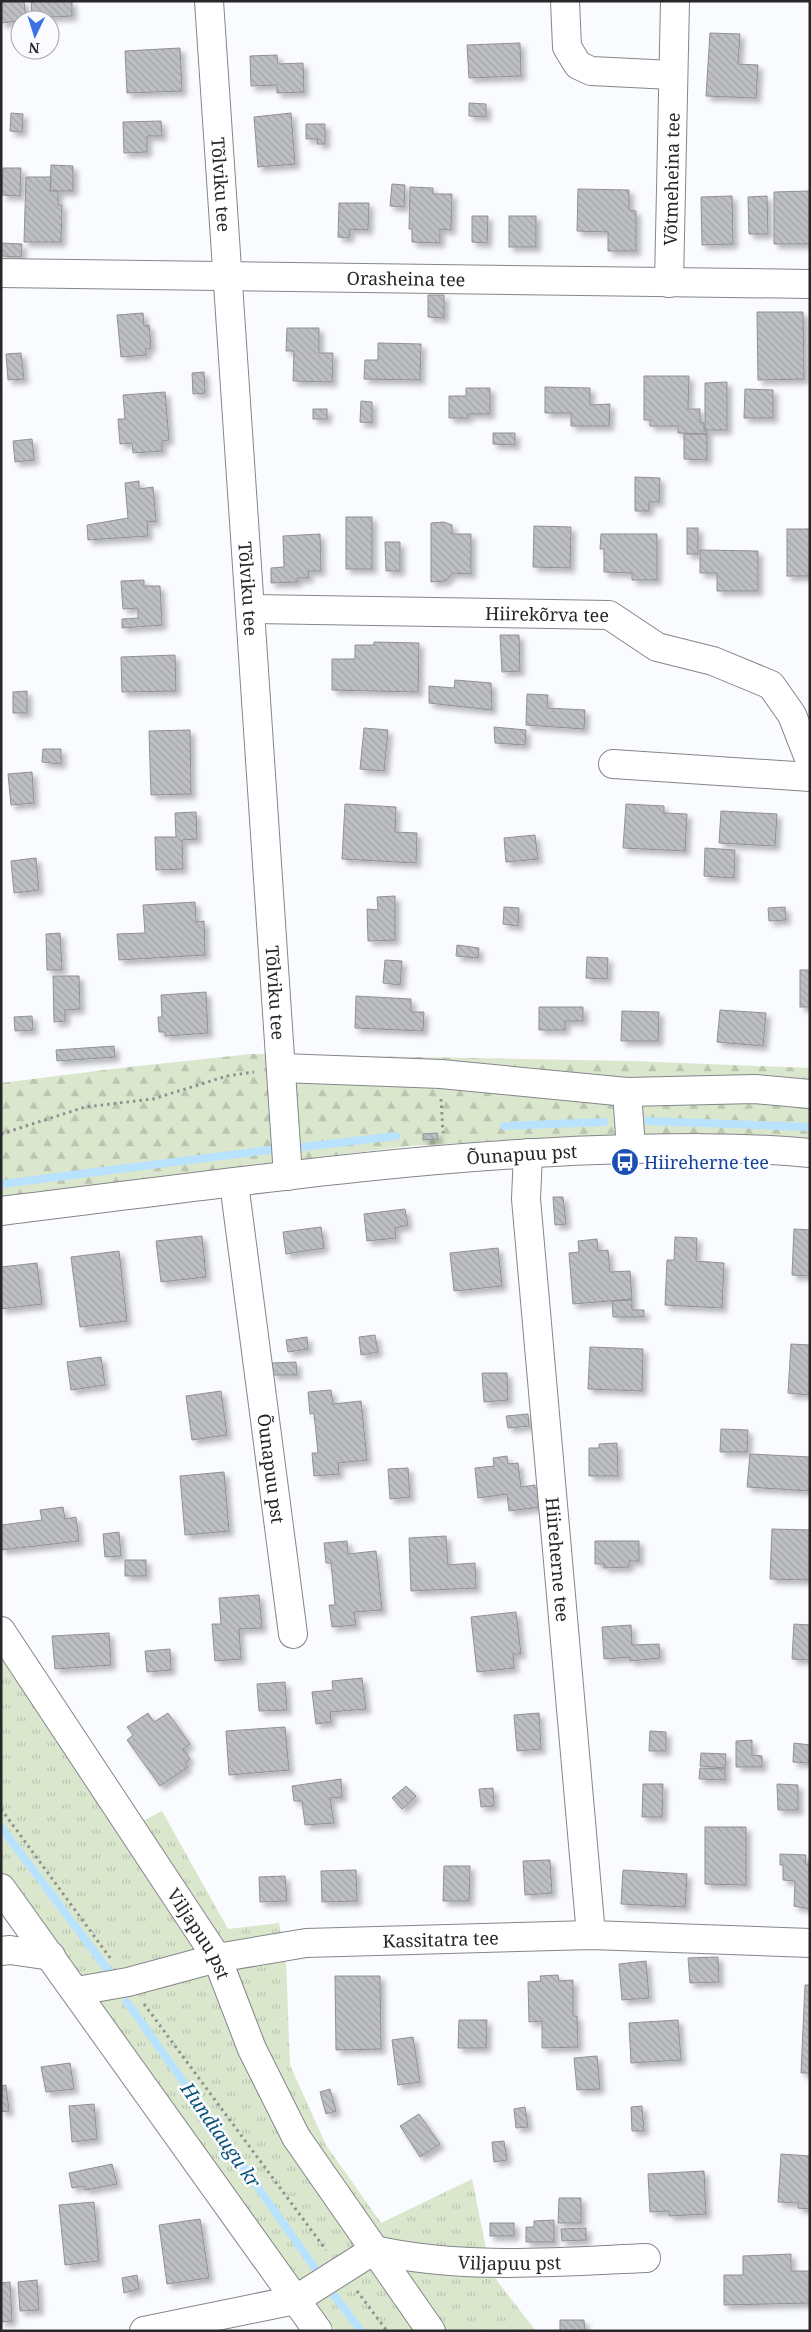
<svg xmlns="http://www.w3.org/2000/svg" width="811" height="2332" font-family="'Noto Serif',serif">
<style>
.forest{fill:url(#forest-firs)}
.park{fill:url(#park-tufts)}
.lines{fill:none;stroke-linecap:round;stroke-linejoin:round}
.stream{stroke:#b9e2fe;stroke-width:8}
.building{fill:url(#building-back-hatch);stroke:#909196;filter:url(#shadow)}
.minor-casing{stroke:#84868b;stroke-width:30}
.path{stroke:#8f9093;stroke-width:3;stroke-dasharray:2.5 4;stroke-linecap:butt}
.minor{stroke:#fff;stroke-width:28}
.labels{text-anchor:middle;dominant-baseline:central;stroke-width:5;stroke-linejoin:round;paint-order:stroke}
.street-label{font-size:18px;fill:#272729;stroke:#fafbff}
.transit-label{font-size:18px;fill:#164399;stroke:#fafbff;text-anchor:start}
.water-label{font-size:19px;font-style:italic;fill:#0b5478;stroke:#fafbff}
</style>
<defs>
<pattern id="forest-firs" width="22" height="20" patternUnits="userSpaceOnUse" patternTransform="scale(1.25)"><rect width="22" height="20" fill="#dae7cd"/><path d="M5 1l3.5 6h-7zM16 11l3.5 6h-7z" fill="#bbc6b0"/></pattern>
<pattern id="park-tufts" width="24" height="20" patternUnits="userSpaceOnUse" patternTransform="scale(1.25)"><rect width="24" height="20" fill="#dae7cd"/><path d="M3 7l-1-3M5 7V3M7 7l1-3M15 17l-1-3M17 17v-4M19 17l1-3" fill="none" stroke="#bbc6b0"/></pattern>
<pattern id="building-back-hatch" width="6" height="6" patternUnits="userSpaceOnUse" patternTransform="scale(1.25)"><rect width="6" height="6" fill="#bdbfc4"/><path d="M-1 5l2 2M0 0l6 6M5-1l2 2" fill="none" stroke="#a2a4a8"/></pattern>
<filter id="shadow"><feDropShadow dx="4.5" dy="4.5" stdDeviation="2.5" flood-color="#0004"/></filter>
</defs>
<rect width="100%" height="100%" fill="#fafbff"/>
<polygon class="forest" points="251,1054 632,1061 810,1068 810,1141 743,1136 515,1140 409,1146 1,1197 1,1083 120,1068"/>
<polygon class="park" points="1,1643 129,1828 162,1811 228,1929 279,1923 286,1960 290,2065 326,2145 381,2223 472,2179 491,2273 536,2331 336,2331 1,1874"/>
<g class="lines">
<g class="stream">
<polyline points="648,1121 810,1127"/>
<polyline points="504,1126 604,1122"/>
<polyline points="303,1147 396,1136"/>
<polyline points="1,1184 270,1150"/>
<polyline points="1,1827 108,1970"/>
<polyline points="127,2002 315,2268"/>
<polyline points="334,2295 361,2331"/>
</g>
</g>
<g class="building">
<polygon points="1,1 24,1 26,20 1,23"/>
<polygon points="31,1 72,1 72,16 32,18"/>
<polygon points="710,33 740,34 738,64 758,65 756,98 706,96"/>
<polygon points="520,43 521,76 469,78 467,45"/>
<polygon points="180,48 182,91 127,93 125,51"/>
<polygon points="277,55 278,64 303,63 304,92 277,93 277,85 251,86 250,56"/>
<polygon points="469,103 486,104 486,117 469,116"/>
<polygon points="11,113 23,114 22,132 10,131"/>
<polygon points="291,113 295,164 258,167 254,117"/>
<polygon points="161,121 162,136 147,136 147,152 124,153 123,122"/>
<polygon points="306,124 325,124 325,144 317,144 318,139 306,139"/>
<polygon points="51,165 73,166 73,191 50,191"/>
<polygon points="3,168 21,168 20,196 2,195"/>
<polygon points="26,177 51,177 50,191 58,191 58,205 62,205 61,242 24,242"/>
<polygon points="392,184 405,185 404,207 390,206"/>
<polygon points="410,187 433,188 433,194 452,194 451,230 440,229 440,243 412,242 412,229 409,229"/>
<polygon points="578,189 629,190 629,210 636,211 636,251 608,251 608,232 577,231"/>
<polygon points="810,191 810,244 774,244 774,192"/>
<polygon points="732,196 733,244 702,245 701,197"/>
<polygon points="767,196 768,234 749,234 748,197"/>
<polygon points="339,203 369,203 368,230 350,229 349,238 338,237"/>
<polygon points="472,216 488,216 487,243 472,242"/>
<rect x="509" y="216" width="27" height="31"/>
<polygon points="1,243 22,244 21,257 1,256"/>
<polygon points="428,295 444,295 444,318 428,317"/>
<polygon points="757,312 803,312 804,379 758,380"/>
<polygon points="143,313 144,326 149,325 151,348 146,349 146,355 121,357 117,315"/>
<polygon points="287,328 319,328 319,353 333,353 332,382 293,381 294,351 286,351"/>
<polygon points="378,343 421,344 420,380 364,379 365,360 378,360"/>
<polygon points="21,353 24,379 8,380 6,354"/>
<polygon points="204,372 205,393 193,394 192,373"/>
<polygon points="644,376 689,376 688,409 700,409 700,422 704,423 704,431 707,431 707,434 678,433 678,426 650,426 650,420 644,420"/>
<polygon points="727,382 727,430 705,430 705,383"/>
<polygon points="545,387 590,388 590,405 610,404 609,426 571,426 571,413 545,413"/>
<polygon points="466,388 490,388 490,414 468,414 468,418 449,418 449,396 466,396"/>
<polygon points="745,389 773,390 773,418 744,418"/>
<polygon points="165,392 169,440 162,441 162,451 133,453 132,443 120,444 118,419 125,419 123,395"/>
<polygon points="361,401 372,402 372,423 360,422"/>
<rect x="313" y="409" width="14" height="10"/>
<polygon points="493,433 515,433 515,445 493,444"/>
<polygon points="684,434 707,434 707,460 684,459"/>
<polygon points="32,439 34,460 15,462 13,441"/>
<polygon points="635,477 660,478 659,502 649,502 649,511 635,511"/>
<polygon points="139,481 139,489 153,487 156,522 147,521 148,536 88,540 87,525 128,518 125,483"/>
<rect x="346" y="517" width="26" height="52"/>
<polygon points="444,522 452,525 452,534 471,534 471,574 453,573 445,581 431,582 431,523"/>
<polygon points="534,526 571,527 570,568 533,567"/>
<rect x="687" y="528" width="11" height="26"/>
<rect x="787" y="529" width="23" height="47"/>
<polygon points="320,534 321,571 308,571 309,578 297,578 298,582 271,583 271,568 284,567 283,536"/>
<polygon points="601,534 657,534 657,580 632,580 632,573 604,572 604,549 600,549"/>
<polygon points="385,542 400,542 400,571 386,571"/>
<polygon points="700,550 758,551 758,591 717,591 717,573 700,573"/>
<polygon points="144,580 144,586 160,586 162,625 122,628 122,619 138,618 138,608 123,609 121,581"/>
<polygon points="500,635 519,635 520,671 502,672"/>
<polygon points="374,642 419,643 418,692 332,690 332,659 355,659 355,645 374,645"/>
<polygon points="175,655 176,691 122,692 121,657"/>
<polygon points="455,680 491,683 492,710 429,703 429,686 454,688"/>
<polygon points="27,691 27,713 13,713 13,692"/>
<polygon points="527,694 548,695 547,708 585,710 584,729 526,725"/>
<polygon points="494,727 526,730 525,745 495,743"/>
<polygon points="364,728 388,730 384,771 360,769"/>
<polygon points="190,730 191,794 151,795 149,731"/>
<polygon points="43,749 61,749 61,764 42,762"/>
<polygon points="32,772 34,803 11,805 8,774"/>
<polygon points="345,804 396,807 395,832 417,833 416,863 342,859"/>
<polygon points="626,804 664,806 664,813 687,814 685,851 623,848"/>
<polygon points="721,811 777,814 775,846 719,843"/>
<polygon points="196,812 197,839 182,840 183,869 156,870 155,837 176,837 175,813"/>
<polygon points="535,835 538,859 506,862 504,838"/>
<polygon points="705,848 735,850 734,878 704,876"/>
<polygon points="36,858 39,890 14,893 11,861"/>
<polygon points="395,896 395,940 368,941 367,909 378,910 377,897"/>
<polygon points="195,902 196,922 204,921 205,955 119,960 117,934 145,933 143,905"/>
<polygon points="504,907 519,908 518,926 503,924"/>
<polygon points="785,907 786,920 769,921 768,908"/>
<polygon points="60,933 62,970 47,970 46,934"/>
<polygon points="457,945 479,948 478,958 456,956"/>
<polygon points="587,957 608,958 607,979 586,978"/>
<polygon points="385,960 402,961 400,985 383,983"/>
<rect x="800" y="970" width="10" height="37"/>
<polygon points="53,976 79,976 80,1009 65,1010 65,1021 54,1022"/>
<polygon points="206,992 208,1033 165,1036 165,1032 159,1032 158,1017 162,1017 161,995"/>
<polygon points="356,996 411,999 411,1012 424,1012 423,1031 355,1028"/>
<polygon points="539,1007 583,1007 583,1021 565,1021 565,1030 539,1030"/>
<polygon points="720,1010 766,1013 763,1046 717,1042"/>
<polygon points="622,1011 659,1012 658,1041 621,1041"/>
<polygon points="32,1016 33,1030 15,1031 14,1017"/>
<polygon points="114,1046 115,1057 57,1061 56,1050"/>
<polygon points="437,1133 438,1139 423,1140 423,1134"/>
<polygon points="553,1197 563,1197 566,1224 555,1225"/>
<polygon points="405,1209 408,1225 395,1228 396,1238 367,1241 364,1214"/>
<polygon points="321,1227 324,1248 286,1254 283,1232"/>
<polygon points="794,1229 810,1230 810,1276 792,1275"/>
<polygon points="202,1236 206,1277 161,1282 156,1241"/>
<polygon points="675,1237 697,1238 696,1261 724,1263 722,1308 665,1305 667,1260 674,1260"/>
<polygon points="597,1239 598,1251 608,1250 610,1272 630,1271 632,1299 573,1304 569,1253 579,1252 578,1241"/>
<polygon points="498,1248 502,1286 454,1291 450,1253"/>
<polygon points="119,1251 127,1321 80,1327 71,1257"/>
<polygon points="37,1263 42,1304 1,1309 1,1267"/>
<polygon points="632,1300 632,1310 644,1310 644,1317 613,1317 612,1301"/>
<polygon points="375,1335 378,1352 361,1355 359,1337"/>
<polygon points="307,1337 308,1349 288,1352 286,1340"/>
<polygon points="791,1344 810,1345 810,1395 788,1393"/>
<polygon points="590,1347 643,1349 642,1391 588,1389"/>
<polygon points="101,1357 105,1385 71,1390 67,1362"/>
<polygon points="296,1362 297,1375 273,1375 272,1363"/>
<polygon points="482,1373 507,1373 508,1400 484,1402"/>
<polygon points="331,1390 333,1404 361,1401 367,1460 338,1463 339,1474 314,1476 312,1453 318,1453 314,1413 310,1414 308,1392"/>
<polygon points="221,1391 227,1435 192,1440 186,1396"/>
<polygon points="528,1414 529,1426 508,1428 506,1416"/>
<polygon points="721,1429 748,1430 747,1452 720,1452"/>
<polygon points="617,1443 618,1476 589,1476 589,1448 599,1448 599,1444"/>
<polygon points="750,1454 810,1457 810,1491 747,1487"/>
<polygon points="507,1456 508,1464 518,1463 521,1487 535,1485 535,1488 538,1488 540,1507 509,1511 507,1494 478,1498 475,1468 494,1466 493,1458"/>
<polygon points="408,1468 410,1497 390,1499 388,1469"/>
<polygon points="224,1472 229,1531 185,1535 180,1476"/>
<polygon points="63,1507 65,1519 76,1517 79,1541 1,1550 1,1525 42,1520 40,1510"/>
<polygon points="772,1529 810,1530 810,1580 770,1579"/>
<polygon points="119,1532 121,1556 105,1557 103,1534"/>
<polygon points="446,1536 448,1565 475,1563 476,1588 411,1591 409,1538"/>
<polygon points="347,1541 348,1554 376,1551 382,1610 354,1612 356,1625 332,1627 329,1605 335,1605 331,1563 326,1563 324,1543"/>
<polygon points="595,1541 639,1541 639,1561 629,1561 629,1567 604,1568 604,1564 595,1564"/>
<rect x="125" y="1560" width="21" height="16"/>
<polygon points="259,1595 262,1628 239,1629 241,1659 215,1661 212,1624 221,1624 219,1598"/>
<polygon points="516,1612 521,1654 513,1654 514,1668 477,1672 471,1617"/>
<polygon points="794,1624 810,1625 810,1660 792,1659"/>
<polygon points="631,1625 632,1645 659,1644 660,1658 630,1661 630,1657 604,1659 602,1627"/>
<polygon points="109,1633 111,1665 55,1669 52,1636"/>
<polygon points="170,1649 171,1670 147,1672 145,1651"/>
<polygon points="362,1678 366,1709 330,1712 331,1722 316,1724 312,1692 333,1690 332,1681"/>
<polygon points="285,1682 287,1710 259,1711 257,1684"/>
<polygon points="148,1713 154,1722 168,1713 190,1744 183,1749 190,1759 185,1763 188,1767 160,1786 127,1740 133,1735 127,1727"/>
<polygon points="539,1713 541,1749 517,1751 514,1715"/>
<polygon points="285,1727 289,1770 229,1775 226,1731"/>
<polygon points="650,1731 666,1732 666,1751 649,1751"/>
<polygon points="752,1740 752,1755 762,1756 762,1767 736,1767 736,1741"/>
<polygon points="794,1743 810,1745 810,1763 793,1762"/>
<polygon points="701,1753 726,1754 725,1768 700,1766"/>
<polygon points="700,1768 725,1769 725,1780 699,1779"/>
<polygon points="341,1779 342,1797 330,1798 334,1823 305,1825 302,1801 294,1801 292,1786"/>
<polygon points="643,1784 663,1784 662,1817 642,1817"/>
<polygon points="777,1784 798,1785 798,1810 778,1810"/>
<polygon points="406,1786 416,1796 402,1809 392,1798"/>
<polygon points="493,1788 494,1806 481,1807 479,1789"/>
<polygon points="705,1827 746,1827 746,1885 705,1884"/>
<polygon points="780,1854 806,1855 805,1864 809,1864 810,1909 794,1906 795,1881 783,1880 783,1865 780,1865"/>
<polygon points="550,1860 552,1893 525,1895 523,1861"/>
<polygon points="444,1866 470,1866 469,1901 443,1901"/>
<polygon points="356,1870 357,1901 322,1902 321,1871"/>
<polygon points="623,1870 687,1874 685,1907 621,1904"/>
<polygon points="285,1876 287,1901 260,1902 259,1877"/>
<polygon points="718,1957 719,1982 690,1983 688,1958"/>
<polygon points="646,1961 649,1998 622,2000 619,1964"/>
<polygon points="558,1975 559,1981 573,1980 573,2016 577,2016 578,2047 542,2048 542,2021 529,2022 528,1982 541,1981 540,1976"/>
<polygon points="335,1976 380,1976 381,2049 336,2050"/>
<polygon points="805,1985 810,1985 810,2073 801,2073"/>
<polygon points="459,2020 487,2020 486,2048 458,2048"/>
<polygon points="678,2020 681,2060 631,2063 629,2023"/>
<polygon points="413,2037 420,2082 398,2085 392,2040"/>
<polygon points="597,2056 600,2089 577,2090 574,2058"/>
<polygon points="70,2063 74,2089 46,2092 41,2067"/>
<polygon points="6,2085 9,2111 1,2112 1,2086"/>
<polygon points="330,2089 336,2111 326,2114 320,2092"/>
<polygon points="94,2104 97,2139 72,2142 69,2106"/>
<polygon points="642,2106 644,2131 632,2131 631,2107"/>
<polygon points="525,2107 528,2127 516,2128 514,2109"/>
<polygon points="419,2114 440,2144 420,2157 400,2126"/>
<polygon points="504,2141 507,2160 494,2162 492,2142"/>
<polygon points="781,2154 810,2156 810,2209 798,2208 798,2203 778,2202"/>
<polygon points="112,2164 117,2184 85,2190 84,2186 72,2188 69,2173"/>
<polygon points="704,2171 706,2214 669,2216 669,2211 650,2212 648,2174"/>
<polygon points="559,2198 581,2198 581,2223 558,2223"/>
<polygon points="94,2202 99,2261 65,2265 59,2205"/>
<polygon points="200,2219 209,2278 167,2284 159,2225"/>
<polygon points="554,2220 554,2242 526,2242 526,2227 534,2227 534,2221"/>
<rect x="490" y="2223" width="24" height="13"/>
<polygon points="586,2228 586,2240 562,2241 561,2229"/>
<polygon points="791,2254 791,2271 810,2271 810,2303 724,2305 724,2275 743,2275 743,2256"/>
<polygon points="137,2275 139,2289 124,2293 122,2278"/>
<polygon points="37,2280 39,2310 20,2311 18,2282"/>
<polygon points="10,2282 12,2321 1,2322 1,2283"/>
<polygon points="560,2320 584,2320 585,2331 560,2331"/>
</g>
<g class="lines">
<g class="minor-casing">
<g id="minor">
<path id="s1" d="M 209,1 L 288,1176"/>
<polyline points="565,1 567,47 578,65 591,71 672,75"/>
<path id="s2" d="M 1,273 L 810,284"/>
<path id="s3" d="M 669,283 L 675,1"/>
<path id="s4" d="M 251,609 L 609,615 L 657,647 L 713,661 L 771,685 L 792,715 L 810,761"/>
<polyline points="613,764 810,777"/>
<polyline points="282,1068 441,1074 627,1092 755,1089 810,1094"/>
<polyline points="627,1092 631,1149"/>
<path id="s5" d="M 528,1153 L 526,1199 L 591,1935"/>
<path id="s6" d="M 234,1183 L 293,1634"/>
<path id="s7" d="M 1,1211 C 200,1187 398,1157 598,1150 C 668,1148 739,1146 810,1153"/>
<path id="s8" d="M 1,1631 L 217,1958 L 252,2049 L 296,2137 L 431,2331"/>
<polyline points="1,1888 318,2331"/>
<polyline points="1,1951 10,1950 51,1956"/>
<path id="s9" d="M 77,1991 L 128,1982 L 217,1958 L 306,1943 L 591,1935 L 810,1943"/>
<path id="s10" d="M 144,2331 L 295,2300 L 374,2250 C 463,2270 555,2262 646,2258"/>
</g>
</g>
<g class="path">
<polyline points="441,1099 443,1133"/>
<polyline points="1,1134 85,1107 153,1099 227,1076 254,1072"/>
<polyline points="1,1809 111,1959"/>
<polyline points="144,2004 326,2250"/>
<polyline points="357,2291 387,2331"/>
</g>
<use href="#minor" class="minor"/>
</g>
<defs>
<g id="bus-disc" transform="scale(1.4375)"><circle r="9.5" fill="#1a4fb4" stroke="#fafbff"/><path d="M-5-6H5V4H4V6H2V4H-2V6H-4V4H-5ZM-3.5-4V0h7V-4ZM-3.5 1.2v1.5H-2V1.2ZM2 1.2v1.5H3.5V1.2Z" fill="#fff"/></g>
</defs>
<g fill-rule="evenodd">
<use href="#bus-disc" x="625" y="1162"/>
</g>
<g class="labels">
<g class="street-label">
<text stroke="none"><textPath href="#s3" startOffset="104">Võtmeheina tee</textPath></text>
<text stroke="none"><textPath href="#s1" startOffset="184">Tõlviku tee</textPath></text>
<text stroke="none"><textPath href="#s2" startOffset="405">Orasheina tee</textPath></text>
<text stroke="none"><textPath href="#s1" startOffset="589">Tõlviku tee</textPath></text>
<text stroke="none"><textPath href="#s4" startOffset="296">Hiirekõrva tee</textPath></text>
<text stroke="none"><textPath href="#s1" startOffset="994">Tõlviku tee</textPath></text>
<text stroke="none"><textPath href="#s7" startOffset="524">Õunapuu pst</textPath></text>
<text stroke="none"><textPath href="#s6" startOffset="288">Õunapuu pst</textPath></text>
<text stroke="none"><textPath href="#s5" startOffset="408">Hiireherne tee</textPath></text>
<text stroke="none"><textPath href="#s8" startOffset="362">Viljapuu pst</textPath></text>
<text stroke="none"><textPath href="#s9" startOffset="369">Kassitatra tee</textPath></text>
<text stroke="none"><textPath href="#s10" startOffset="384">Viljapuu pst</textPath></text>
</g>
<g class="transit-label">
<text x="644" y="1162">Hiireherne tee</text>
</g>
<g class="water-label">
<text transform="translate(221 2135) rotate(55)">Hundiaugu kr</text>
</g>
</g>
<rect width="811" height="2332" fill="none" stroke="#272729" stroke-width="5"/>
<g transform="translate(35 35) rotate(184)"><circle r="24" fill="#fafbff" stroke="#a6a6a9"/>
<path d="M0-4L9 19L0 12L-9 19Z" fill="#3b71e1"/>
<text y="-8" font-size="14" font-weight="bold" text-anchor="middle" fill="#272729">N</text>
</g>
</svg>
